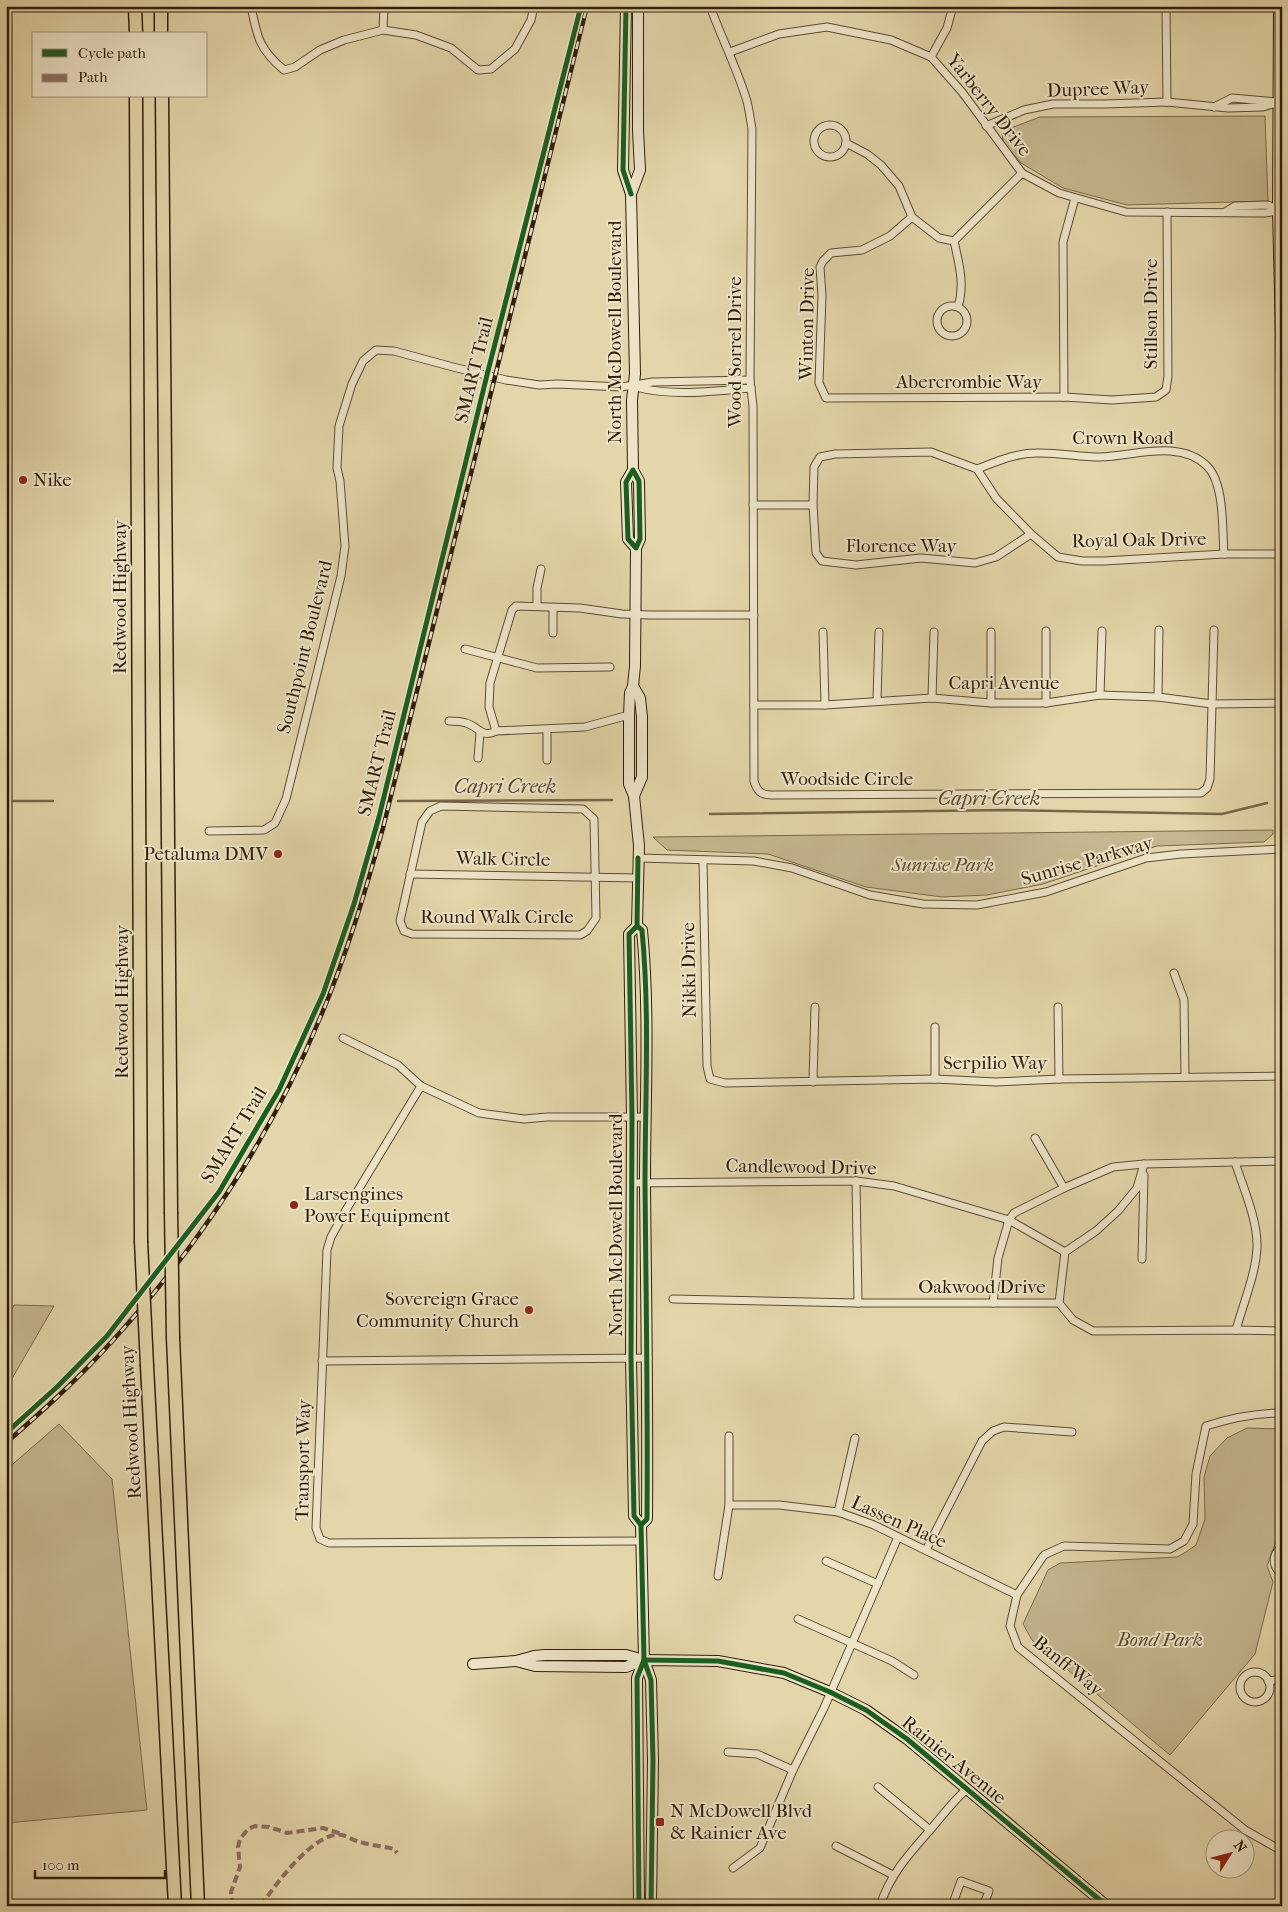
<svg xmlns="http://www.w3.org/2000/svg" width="1288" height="1912" font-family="'IM FELL French Canon',serif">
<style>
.green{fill:#c5b78f;stroke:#7a6a4d}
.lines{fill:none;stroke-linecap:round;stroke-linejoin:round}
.stream{stroke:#77664a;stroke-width:2.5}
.street-casing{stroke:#5d4b33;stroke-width:9}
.secondary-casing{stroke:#301d0b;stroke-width:12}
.highway-casing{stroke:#301d0b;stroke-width:15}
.street{stroke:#ede4c8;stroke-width:7}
.secondary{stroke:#ede4c8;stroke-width:10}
.highway{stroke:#e3d6aa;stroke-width:12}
.rail-casing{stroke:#301d0b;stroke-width:4.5}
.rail{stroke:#ede4c8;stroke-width:2.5;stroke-dasharray:8;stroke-linecap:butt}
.highway-bridge-casing{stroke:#301d0b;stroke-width:15;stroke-linecap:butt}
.highway-bridge{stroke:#e3d6aa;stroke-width:12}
.quiet{stroke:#8d6e63;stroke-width:4;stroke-dasharray:8 4;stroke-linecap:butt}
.cycleway-casing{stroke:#ede4c8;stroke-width:8}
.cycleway{stroke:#1b5e20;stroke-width:5}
.poi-dot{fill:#8f2418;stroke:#ede4c8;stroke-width:2}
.labels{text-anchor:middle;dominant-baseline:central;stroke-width:4;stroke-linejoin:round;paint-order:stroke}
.street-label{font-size:19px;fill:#301d0b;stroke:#ede4c8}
.poi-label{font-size:19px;fill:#301d0b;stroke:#ede4c8;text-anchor:start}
.park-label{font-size:19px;font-style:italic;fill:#5d4b33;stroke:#ede4c8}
.water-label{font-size:20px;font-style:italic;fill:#594830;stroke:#ede4c8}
</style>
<rect width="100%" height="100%" fill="#e3d6aa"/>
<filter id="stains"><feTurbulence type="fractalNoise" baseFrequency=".004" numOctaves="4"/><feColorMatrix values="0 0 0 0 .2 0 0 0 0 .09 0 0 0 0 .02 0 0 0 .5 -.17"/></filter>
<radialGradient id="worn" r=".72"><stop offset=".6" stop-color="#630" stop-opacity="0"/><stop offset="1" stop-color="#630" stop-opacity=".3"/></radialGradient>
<g class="green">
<polygon points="1265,116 1268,201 1127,205 1063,188 1021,163 1003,142 1002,133 1011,128 1040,117"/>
<polygon points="1273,830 1273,834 1264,842 1157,846 1043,884 987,895 942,897 866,887 768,854 667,850 653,837"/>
<polygon points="14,1305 54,1306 6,1389 6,1323"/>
<polygon points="59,1424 112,1479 147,1810 6,1823 6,1470"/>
<polygon points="1247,1428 1280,1429 1282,1525 1267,1566 1273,1582 1255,1654 1170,1755 1032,1640 1023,1624 1048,1570 1060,1563 1177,1557 1186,1552 1196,1545 1205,1519 1204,1477 1210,1456 1227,1438"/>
</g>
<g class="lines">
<g class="stream">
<polyline points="6,801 53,801"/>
<polyline points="398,801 612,800"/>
<polyline points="710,814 1007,810 1222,814 1267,803"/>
</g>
<g class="street-casing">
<g id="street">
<path d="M 251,6 C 257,37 259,49 284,70 L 295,67 L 320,50 L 344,40 L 383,30 L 416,35 L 451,48 L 478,70 L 491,69 L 515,49 L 531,20 L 534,6"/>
<path d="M 710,6 C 721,37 736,66 746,98 C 749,107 750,118 752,129 L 750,380 L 753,406 L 754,781 C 757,791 761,795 771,795 L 1201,793 L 1207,788 L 1210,779 L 1214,630"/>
<polyline points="1166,6 1167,102"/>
<polyline points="383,30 384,6"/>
<polyline points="730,52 779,34 827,27 891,40 931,57 962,92 1022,173 1059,193 1126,212 1265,213 1278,211"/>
<polyline points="931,57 947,28 953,6"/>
<polyline points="1214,107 1232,98 1276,102"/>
<circle cx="830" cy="141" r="16"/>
<polyline points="986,126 1024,110 1053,104 1105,104 1167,102 1228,108 1263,107 1279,102"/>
<polyline points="846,143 867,154 881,165 899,186 912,217 939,238 954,241"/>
<polyline points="1225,212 1235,206 1268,205 1278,210"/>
<polyline points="912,217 890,236 862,250 831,253 823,261 820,267 822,295 819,383 826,398 1064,397 1112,400 1156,397 1166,390 1168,376 1167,212"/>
<polyline points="954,241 1022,173"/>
<path d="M 954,241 C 959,264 965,284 958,307"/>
<circle cx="952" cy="321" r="15"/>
<path d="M 636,387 C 673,397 714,391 751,388"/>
<polyline points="1064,397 1063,242 1075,198"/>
<path d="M 977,469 C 996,462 1015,453 1036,453 C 1057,452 1079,457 1100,457 C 1135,456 1179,439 1207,466 C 1225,484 1222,530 1224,554"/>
<polyline points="753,505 813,505"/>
<polyline points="1031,534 996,557 975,563 921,558 856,565 822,561 816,553 813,505 814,467 820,457 835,454 931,452 977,469 996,498 1031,534 1058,557 1082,561 1104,561 1224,554 1282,554"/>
<polyline points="537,606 537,588 541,569"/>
<polyline points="823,632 825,705"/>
<polyline points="553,633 553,608"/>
<polyline points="465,649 537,668 610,667"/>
<polyline points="1100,695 1102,631"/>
<polyline points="1158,697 1159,630"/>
<polyline points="932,698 934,632"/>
<polyline points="877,700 879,632"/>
<polyline points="991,703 991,632"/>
<polyline points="1046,703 1046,631"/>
<polyline points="754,705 825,705 932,698 991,703 1046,703 1100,695 1158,697 1212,704 1282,703"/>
<path d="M 449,721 C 454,721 460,721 466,723 C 478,726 482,739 496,731 L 585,727 L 629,715"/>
<polyline points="496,731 489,707 490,683 512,610 516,606 580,608 622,614 650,615 754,615"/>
<polyline points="478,758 480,733"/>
<polyline points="547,760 547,730"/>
<polygon points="441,806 583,809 594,819 596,918 587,931 580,935 412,934 404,931 400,921 422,822 430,811"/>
<polyline points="209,831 264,830 275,823 286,799 341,576 345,546 340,481 337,468 339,426 352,384 363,361 376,350 394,351 453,367 506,380 539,385 558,384 621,387 653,382 750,380"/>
<polyline points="638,858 754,861 792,868 870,895 923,904 977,905 1046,892 1146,858 1181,854 1282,849"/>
<polyline points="703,860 707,1066 710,1079 725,1083 935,1079 996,1082 1059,1079 1282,1076"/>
<polyline points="410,874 639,878"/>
<polyline points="1174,973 1184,1000 1185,1077"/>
<polyline points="1058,1007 1059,1079"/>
<polyline points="935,1027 935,1079"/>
<polyline points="343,1038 398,1065 421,1086 479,1113 524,1119 547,1117 645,1117"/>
<polyline points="813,1082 815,1007"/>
<polyline points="421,1086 346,1210 331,1237 327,1250 316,1528 320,1539 329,1543 641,1541"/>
<polyline points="1035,1138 1064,1188"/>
<path d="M 1235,1162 C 1243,1187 1258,1221 1257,1247 C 1256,1274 1243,1304 1236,1330"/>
<polyline points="856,1181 858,1303"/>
<polyline points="631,1183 856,1181 894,1186 1009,1220 1014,1213 1064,1188 1113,1167 1144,1164 1282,1161"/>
<polyline points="1142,1259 1144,1175"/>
<polyline points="673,1299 858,1303 1059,1303 1073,1320 1093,1331 1236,1330 1281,1331"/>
<polyline points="993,1303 998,1258 1009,1220 1065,1252"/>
<polyline points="1059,1303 1065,1252 1096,1231 1118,1211 1137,1188 1144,1164"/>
<polyline points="322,1361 648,1358"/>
<path d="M 1282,1413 C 1255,1413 1231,1418 1206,1426 L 1196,1474 L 1193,1524 L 1184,1541 L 1170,1549 L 1064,1546 L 1044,1555 L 1017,1595 L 1010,1626 L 1018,1647 L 1245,1830 L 1282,1851"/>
<polyline points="729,1505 779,1505 838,1512 874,1525 1017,1595"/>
<polyline points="838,1512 855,1438"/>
<path d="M 1282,1547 C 1271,1555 1272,1566 1282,1575"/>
<polyline points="926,1550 982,1441 993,1431 1004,1427 1072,1432"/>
<polyline points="826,1561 878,1584"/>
<polyline points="718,1576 729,1505 729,1436"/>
<polyline points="798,1619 892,1661 914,1675"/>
<circle cx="1255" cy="1687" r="15"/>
<polyline points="1268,1681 1282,1679"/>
<polyline points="728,1752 757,1754 793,1770"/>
<polyline points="878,1787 930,1830"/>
<polyline points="836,1846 893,1875"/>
<polyline points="733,1868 760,1848 793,1770 824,1708 898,1537"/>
<path d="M 880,1906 C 890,1874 910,1853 931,1829 C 943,1815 953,1801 967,1789"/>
<polyline points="952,1906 961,1881 989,1891 983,1906"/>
</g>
</g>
<g class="secondary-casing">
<g id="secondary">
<polyline points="626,6 623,170 631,194 635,374 632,400 633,470 626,482 628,539 636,548"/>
<polyline points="1279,6 1278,211 1282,375"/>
<polyline points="631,194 640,170 638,130 638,6"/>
<polyline points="633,470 639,481 640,539 636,548 635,666 633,686 630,693 629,715 629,784 634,796 639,846 637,926 629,934 632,1117 631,1358 634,1516 641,1525 644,1660 651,1680 653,1760 651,1906"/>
<polyline points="633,686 640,698 642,717 642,777 634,796"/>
<path d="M 637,926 L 642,930 C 650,1014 645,1099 645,1183 C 646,1295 648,1407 647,1519 L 641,1525"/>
<polyline points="516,1661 535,1666 626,1667 644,1660 718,1661 784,1673 830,1692 866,1710 907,1739 1107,1906"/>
<polyline points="473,1664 516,1661 534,1656 545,1655 626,1655 644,1660"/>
<polyline points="639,1906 637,1678 644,1660"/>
</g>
</g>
<g class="highway-casing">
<g id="highway">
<polyline points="135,6 136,34"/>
<polyline points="161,6 161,34"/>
<polyline points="136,96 141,1241"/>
<polyline points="162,96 171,1212"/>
<polyline points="173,1338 198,1906"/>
<polyline points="147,1366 175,1906"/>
</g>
</g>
<use href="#street" class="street"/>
<use href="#secondary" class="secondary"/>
<use href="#highway" class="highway"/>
<g class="rail-casing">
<path id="rail" d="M 6,1443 C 40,1413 74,1383 105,1349 C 194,1253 270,1140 320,1018 C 346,957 365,893 383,828 L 587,6"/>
</g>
<use href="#rail" class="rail"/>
<g class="highway-bridge-casing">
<g id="highway-bridge">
<polyline points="171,1212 173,1338"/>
<polyline points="141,1241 147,1366"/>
</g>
</g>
<use href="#highway-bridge" class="highway-bridge"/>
<g class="quiet">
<polyline points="233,1906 231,1892 240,1867 238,1847 240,1839 248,1829 255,1826 269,1827 287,1833 323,1828 342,1834"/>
<path d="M 261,1906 C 274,1886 315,1830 342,1835 C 347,1836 352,1840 357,1841 C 368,1845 382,1846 394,1849 L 397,1853"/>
</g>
<g class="cycleway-casing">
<g id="cycleway">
<polyline points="626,6 623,170 631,194"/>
<polygon points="633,470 639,481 640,539 636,548 628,539 626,482"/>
<polyline points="638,858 637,926 629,934 632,1117 631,1358 634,1516 641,1525 644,1660 651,1680 653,1760 651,1906"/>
<path d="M 637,926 L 642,930 C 650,1014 645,1099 645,1183 C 646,1295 648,1407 647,1519 L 641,1525"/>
<polyline points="6,1433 57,1387 107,1336 219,1192 279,1090 323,994 354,904 379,817 487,375 581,6"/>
<polyline points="644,1660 718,1661 784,1673 830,1692 866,1710 907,1739 1107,1906"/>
<polyline points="639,1906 637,1678 644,1660"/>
</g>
</g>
<use href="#cycleway" class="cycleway"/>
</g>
<g class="poi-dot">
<circle cx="23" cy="480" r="5"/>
<circle cx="278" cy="854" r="5"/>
<circle cx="294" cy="1205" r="5"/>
<circle cx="529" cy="1310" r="5"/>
<rect x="655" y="1817" width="10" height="10" rx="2.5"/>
</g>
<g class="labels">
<g class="street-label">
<text transform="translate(1098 89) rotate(-2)">Dupree Way</text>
<text transform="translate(989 105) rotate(52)">Yarberry Drive</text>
<text transform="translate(1151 314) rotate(-90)">Stillson Drive</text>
<text transform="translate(807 324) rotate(-89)">Winton Drive</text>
<text transform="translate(615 332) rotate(-90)">North McDowell Boulevard</text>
<text transform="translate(735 352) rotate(-90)">Wood Sorrel Drive</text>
<text transform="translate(474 370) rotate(-76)">SMART Trail</text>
<text x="969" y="382">Abercrombie Way</text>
<text x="1123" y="438">Crown Road</text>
<text transform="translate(1139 540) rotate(-1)">Royal Oak Drive</text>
<text x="901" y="546">Florence Way</text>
<text transform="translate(120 597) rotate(-90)">Redwood Highway</text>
<text transform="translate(305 647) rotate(-76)">Southpoint Boulevard</text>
<text x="1004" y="683">Capri Avenue</text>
<text transform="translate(377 763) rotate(-76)">SMART Trail</text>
<text x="847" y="779">Woodside Circle</text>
<text transform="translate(503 859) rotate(1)">Walk Circle</text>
<text transform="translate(1087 861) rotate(-16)">Sunrise Parkway</text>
<text x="497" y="917">Round Walk Circle</text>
<text transform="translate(689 970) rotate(-91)">Nikki Drive</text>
<text transform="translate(122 1002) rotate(-90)">Redwood Highway</text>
<text x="995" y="1063">Serpilio Way</text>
<text transform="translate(234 1135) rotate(-59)">SMART Trail</text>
<text transform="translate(801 1167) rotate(1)">Candlewood Drive</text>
<text transform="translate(616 1225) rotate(-90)">North McDowell Boulevard</text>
<text x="982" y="1287">Oakwood Drive</text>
<text transform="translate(131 1422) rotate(-93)">Redwood Highway</text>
<text transform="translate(303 1460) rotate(-89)">Transport Way</text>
<text transform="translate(899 1522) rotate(24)">Lassen Place</text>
<text transform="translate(1068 1666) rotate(39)">Banff Way</text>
<text transform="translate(954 1760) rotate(39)">Rainier Avenue</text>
</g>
<g class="poi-label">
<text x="33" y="480">Nike</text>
<text x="268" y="854" text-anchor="end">Petaluma DMV</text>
<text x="304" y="1194">Larsengines<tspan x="304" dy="22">Power Equipment</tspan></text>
<text x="519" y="1299" text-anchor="end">Sovereign Grace<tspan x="519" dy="22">Community Church</tspan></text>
<text x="670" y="1811">N McDowell Blvd<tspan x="670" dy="22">&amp; Rainier Ave</tspan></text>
</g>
<g class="park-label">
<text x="943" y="865">Sunrise Park</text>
<text x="1160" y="1640">Bond Park</text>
</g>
<g class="water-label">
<text x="505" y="786">Capri Creek</text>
<text x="989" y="798">Capri Creek</text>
</g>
</g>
<rect width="1288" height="1912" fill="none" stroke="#e3d6aa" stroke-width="25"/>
<rect x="8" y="8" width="1273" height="1897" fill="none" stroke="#301d0b" stroke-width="2.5"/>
<rect x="12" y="12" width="1263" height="1887" fill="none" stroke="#301d0b"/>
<rect x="32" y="32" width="175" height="65" fill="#ede4c8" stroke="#a1947c"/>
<rect x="42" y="49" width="25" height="8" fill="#1b5e20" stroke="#a1947c"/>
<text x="78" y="58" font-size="15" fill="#301d0b">Cycle path</text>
<rect x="42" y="74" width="25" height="8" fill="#8d6e63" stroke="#a1947c"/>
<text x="78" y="82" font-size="15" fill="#301d0b">Path</text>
<g transform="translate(1230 1854) rotate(54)"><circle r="24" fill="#ede4c8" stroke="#a1947c"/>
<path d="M0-4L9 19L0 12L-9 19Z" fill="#8f2418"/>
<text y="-8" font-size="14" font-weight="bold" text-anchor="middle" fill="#301d0b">N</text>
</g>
<path d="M35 1870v8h130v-8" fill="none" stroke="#301d0b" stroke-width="2.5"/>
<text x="42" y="1870" font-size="15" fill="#301d0b" stroke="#ede4c8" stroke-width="4" paint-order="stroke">100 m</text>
<rect width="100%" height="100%" filter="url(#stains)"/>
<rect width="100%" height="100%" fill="url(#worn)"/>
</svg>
